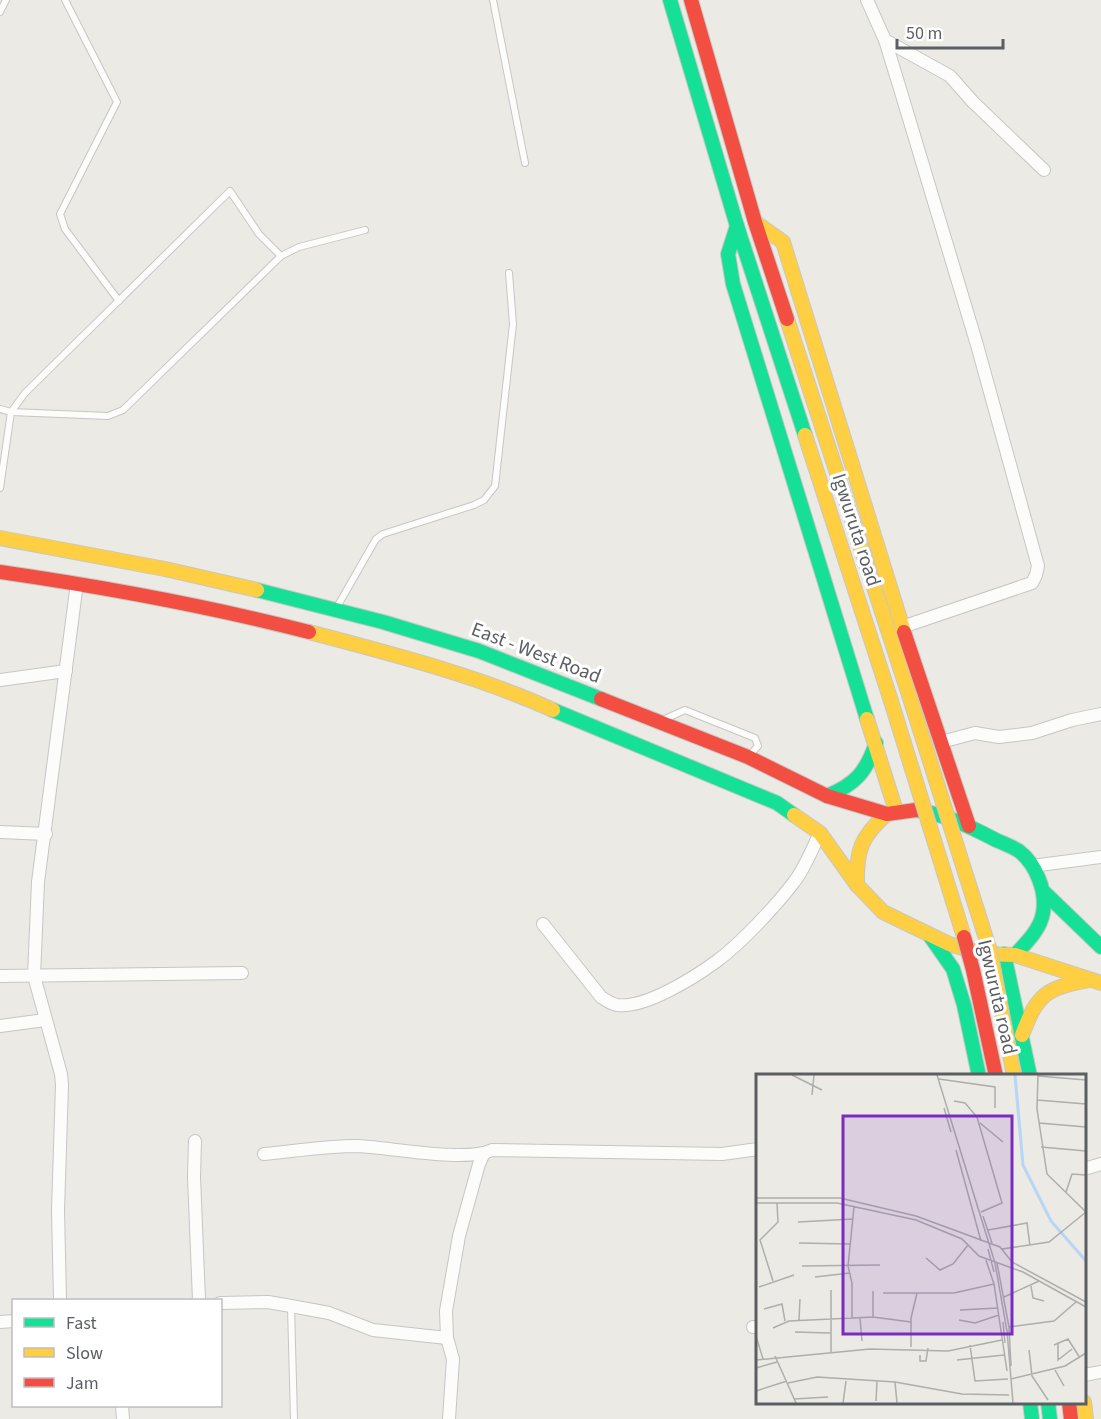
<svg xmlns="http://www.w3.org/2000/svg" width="1101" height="1419" font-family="'Source Sans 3',sans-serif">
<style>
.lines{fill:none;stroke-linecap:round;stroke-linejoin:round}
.lane-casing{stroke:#c6c6c6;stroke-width:8}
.street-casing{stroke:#c6c6c6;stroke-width:14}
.fast-casing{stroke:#c7c7c5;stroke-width:16}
.slow-casing{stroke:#c7c7c5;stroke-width:16}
.jam-casing{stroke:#c7c7c5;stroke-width:16}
.lane{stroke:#fcfcfb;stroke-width:6}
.street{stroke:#fcfcfb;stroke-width:12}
.fast{stroke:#16e098;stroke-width:14}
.slow{stroke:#ffcf43;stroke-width:14}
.jam{stroke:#f24e42;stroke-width:14}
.slow-bridge-casing{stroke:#c7c7c5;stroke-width:16;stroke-linecap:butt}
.jam-bridge-casing{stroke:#c7c7c5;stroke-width:16;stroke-linecap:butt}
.slow-bridge{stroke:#ffcf43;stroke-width:14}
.jam-bridge{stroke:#f24e42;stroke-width:14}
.labels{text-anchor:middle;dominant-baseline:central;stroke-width:6;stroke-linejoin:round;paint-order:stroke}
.street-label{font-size:20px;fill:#5b5e63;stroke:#fff}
.inset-river{fill:none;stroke:#b8d4f6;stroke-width:3}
.inset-road{fill:none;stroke:#adaead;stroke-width:1.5}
.view{fill:#7b2cbf;fill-opacity:0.15;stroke:#7b2cbf;stroke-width:3}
.inset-edge{fill:none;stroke:#5b5e63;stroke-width:3}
</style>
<rect width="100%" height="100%" fill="#ebeae5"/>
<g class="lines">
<g class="lane-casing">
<g id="lane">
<polyline points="65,0 117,102 60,214 65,229 119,301"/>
<polyline points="493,0 525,163"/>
<polyline points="0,12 6,0"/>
<polyline points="0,409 11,412 108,416 123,410 281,256 299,247 365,230"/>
<polyline points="0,488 11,412 25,393 230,191 259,234 281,256"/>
<polyline points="337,607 376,539 383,534 474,505 484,500 495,486 513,324 509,273"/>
<polyline points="665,719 685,710 755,738 758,746 749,756"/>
<polyline points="291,1307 294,1419"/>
</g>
</g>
<g class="street-casing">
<g id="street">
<polyline points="867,0 885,40 901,92 977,345 1038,566 1036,575 1032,583 902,627"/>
<polyline points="885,40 950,76 973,102 1044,170"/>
<polyline points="0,680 66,671"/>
<polyline points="941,742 975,733 999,737 1032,733 1072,720 1101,714"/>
<polyline points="0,832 46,834"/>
<polyline points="1032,866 1101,857"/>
<path d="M 543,924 L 601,997 C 607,1001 611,1004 617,1005 C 645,1009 695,977 717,961 C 741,943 776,906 794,882 C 805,868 812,849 820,833"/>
<polyline points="0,976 242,973"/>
<polyline points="0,1026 45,1020"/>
<polyline points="195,1141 194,1177 199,1300"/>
<path d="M 264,1154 C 295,1151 326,1146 357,1146 C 388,1147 466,1163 492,1150 L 722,1154 L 758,1149"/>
<polyline points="1084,1169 1101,1164"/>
<polyline points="60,1300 58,1210 62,1085 61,1074 34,976 38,882 77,583"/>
<polyline points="220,1303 268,1302 291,1306 329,1313 373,1330 447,1338"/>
<polyline points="0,1322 14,1321"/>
<polyline points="753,1327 758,1327"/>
<polyline points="1084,1375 1101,1372"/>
<polyline points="122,1406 123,1419"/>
<polyline points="449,1419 453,1359 447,1338 446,1311 459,1236 479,1164 484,1153"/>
</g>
</g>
<g class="fast-casing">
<g id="fast">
<polyline points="670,0 737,226 805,435"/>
<polyline points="737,226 728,254 733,284 867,719"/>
<polyline points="257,590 383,622 479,651 601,699"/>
<polyline points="553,710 777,803 794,815"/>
<path d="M 827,796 C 856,784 866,772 876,743"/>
<path d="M 916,810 C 944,814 969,826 994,839 C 1002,843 1011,846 1019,851 C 1036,864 1047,892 1043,913 C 1040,930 1026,943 1015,955"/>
<polyline points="1044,892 1101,947"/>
<polyline points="930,936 953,969 964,1005 979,1076"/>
<polyline points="1004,954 1030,1076"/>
<polyline points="1030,1402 1032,1419"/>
<polyline points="1048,1402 1050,1419"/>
</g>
</g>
<g class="slow-casing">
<g id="slow">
<polyline points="755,222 783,242 904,632"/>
<polyline points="787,319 909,695"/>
<polyline points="805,435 891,701"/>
<polyline points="0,538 165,569 257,590"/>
<path d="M 309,632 C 391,654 476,675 553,710"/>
<polyline points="867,719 896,811"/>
<polyline points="794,815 820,833 857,885 883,912 949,944 984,954 1015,955 1101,983"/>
<path d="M 857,885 C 856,851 861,836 887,814"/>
<path d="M 1022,1035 C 1038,993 1046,988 1090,980"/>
<polyline points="1084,1402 1086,1419"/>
</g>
</g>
<g class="jam-casing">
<g id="jam">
<polyline points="691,0 755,222 787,319"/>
<path d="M 0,572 C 104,587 207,606 309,632"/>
<polyline points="904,632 969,826"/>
<polyline points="601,699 748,757 827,796 887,814 916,810"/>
<polyline points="1069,1402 1071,1419"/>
</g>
</g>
<use href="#lane" class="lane"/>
<use href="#street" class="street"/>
<use href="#fast" class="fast"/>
<use href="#slow" class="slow"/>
<use href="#jam" class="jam"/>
<g class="slow-bridge-casing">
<g id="slow-bridge">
<polyline points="909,695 990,951 1014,1076"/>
<polyline points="891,701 964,937"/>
</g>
</g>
<g class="jam-bridge-casing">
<polyline id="jam-bridge" points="964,937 973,970 996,1076"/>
</g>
<use href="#slow-bridge" class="slow-bridge"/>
<use href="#jam-bridge" class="jam-bridge"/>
</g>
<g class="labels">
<g class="street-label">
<text transform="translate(856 530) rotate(72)">Igwuruta road</text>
<text transform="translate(536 653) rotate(21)">East - West Road</text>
<text transform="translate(997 997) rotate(77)">Igwuruta road</text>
</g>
</g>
<g transform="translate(756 1074)">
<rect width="330" height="330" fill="#ebeae5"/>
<path class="inset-river" d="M 259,1 L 267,91 L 295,147 L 330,187"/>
<path class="inset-road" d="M 36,1 L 66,16M 181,1 L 239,189 L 251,257 L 257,329M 282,1 L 281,35 L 291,100 L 330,138M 282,2 L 330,6M 183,5 L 239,13 L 239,34M 56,21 L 58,1M 281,26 L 330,30M 198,27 L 209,29 L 221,43 L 246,129 L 225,138M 188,34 L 195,58M 224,49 L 247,68M 283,49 L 330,53M 285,73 L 330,77M 200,76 L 225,167M 310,118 L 316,100 L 330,101M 0,124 L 84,124 L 160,142 L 244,173 L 256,188 L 330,228M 0,129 L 81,129 L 160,146 L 206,165 L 223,182 L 267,198 L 330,233M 227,142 L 236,169M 42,148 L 97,145M 232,156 L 271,149 L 274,172M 43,169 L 94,170M 232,175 L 238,198M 246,175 L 293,168 L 330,138M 170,184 L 184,196 L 197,190 L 212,171M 230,186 L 238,210 L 251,297M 241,189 L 253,253 L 255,292M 46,192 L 124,191M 59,203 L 94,199M 17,207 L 4,166 L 22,148 L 21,129M 275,212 L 277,224 L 288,227M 3,213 L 38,201M 75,216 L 75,278M 117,217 L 117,243M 127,219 L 198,219 L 238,210M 248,223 L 283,207M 8,235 L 26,230 L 29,247M 204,236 L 242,234M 104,244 L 106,267M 96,245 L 96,209 L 92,192 L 98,133M 43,246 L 44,225M 203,246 L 219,249 L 243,241M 247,248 L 249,269M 253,253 L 298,247 L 320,228M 17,254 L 33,247 L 117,243 L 155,248M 39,258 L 74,259M 0,262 L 7,285M 302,269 L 302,286 L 316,275M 214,271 L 219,307 L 252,305M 298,271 L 312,265 L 324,284M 155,273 L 155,244 L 161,219M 273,276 L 276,302 L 292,326M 164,281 L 164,287 L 170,287 L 172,274M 19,282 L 40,329M 0,286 L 114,275 L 192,277 L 246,266M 201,286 L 248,281M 0,294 L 21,288M 299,296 L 308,312M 255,305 L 309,292 L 330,279M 139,308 L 141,329M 32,309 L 61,303 L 139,308 L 206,320 L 253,321M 0,317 L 31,307M 38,325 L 72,323M 120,327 L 121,307M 87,329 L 90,307"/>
<path class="view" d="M 87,42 L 256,42 L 256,260 L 87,260 Z"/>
<rect width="330" height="330" class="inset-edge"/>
</g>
<rect x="12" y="1299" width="210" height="108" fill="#ffffff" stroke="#bdbfc1" stroke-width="1.5"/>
<rect x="24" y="1318" width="30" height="9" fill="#16e098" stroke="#bdbfc1" stroke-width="1.5"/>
<text x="66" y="1329" font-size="18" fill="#5b5e63">Fast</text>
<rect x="24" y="1348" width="30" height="9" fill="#ffcf43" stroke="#bdbfc1" stroke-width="1.5"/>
<text x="66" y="1359" font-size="18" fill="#5b5e63">Slow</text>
<rect x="24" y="1378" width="30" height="9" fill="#f24e42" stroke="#bdbfc1" stroke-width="1.5"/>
<text x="66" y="1389" font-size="18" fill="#5b5e63">Jam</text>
<path d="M897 39v9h106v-9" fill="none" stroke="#5b5e63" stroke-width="3"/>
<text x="906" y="39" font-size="18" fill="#5b5e63" stroke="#ffffff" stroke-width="4.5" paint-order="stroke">50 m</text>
</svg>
